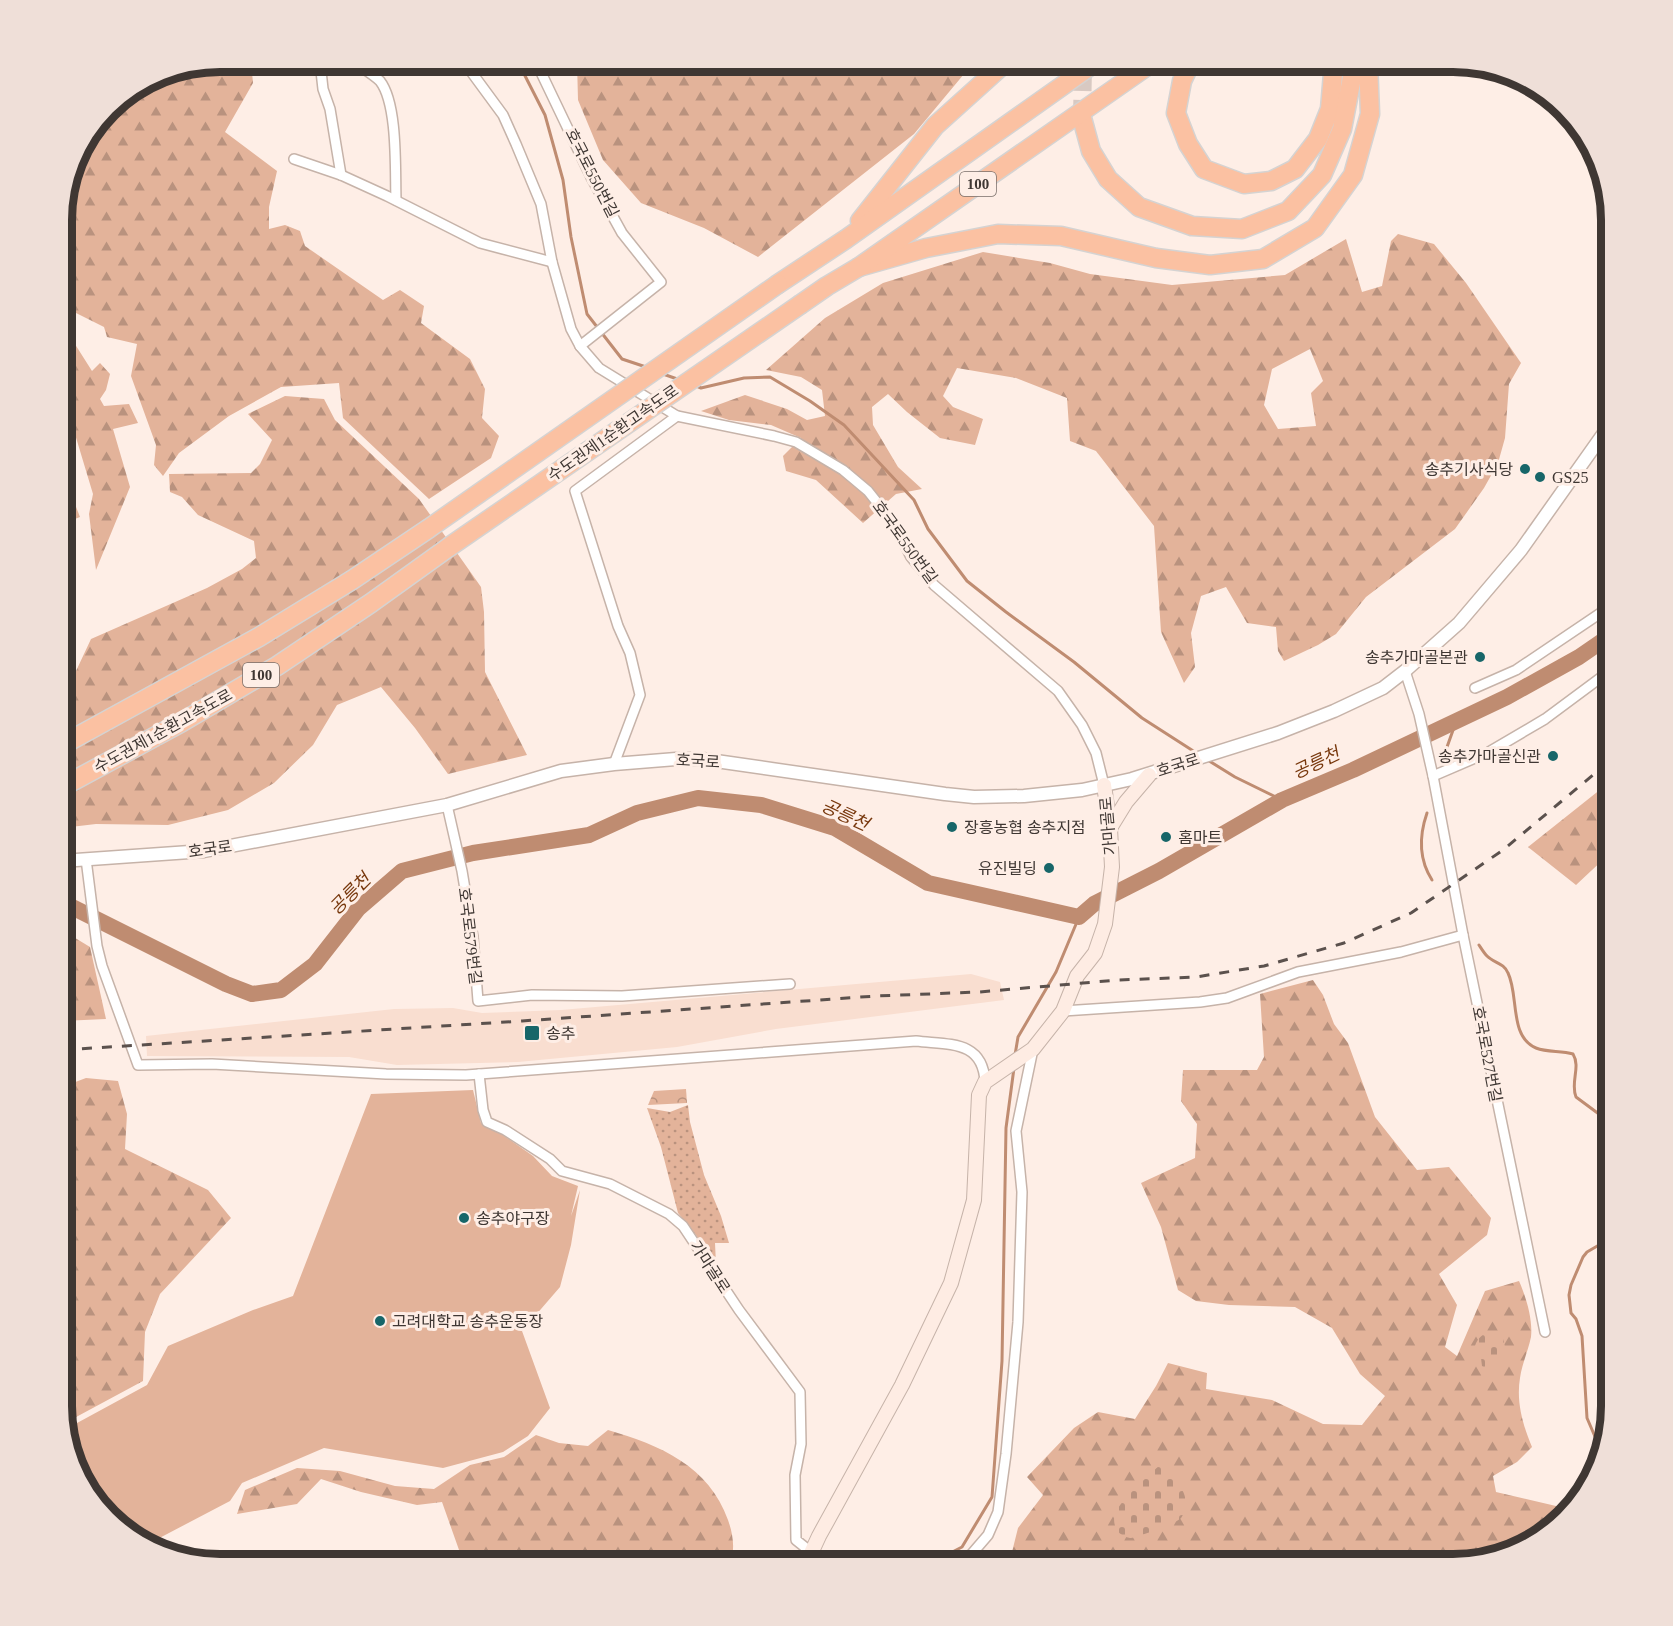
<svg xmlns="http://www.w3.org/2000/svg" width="1673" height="1626" font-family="'Times New Roman','Noto Sans KR',serif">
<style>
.built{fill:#f9ded0}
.grass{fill:url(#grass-dots)}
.forest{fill:url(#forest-firs);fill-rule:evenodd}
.cemetery{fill:url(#cemetery-stones)}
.park{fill:url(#park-crowns)}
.pitch{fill:#e3b39a}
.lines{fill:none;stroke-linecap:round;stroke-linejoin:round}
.stream{stroke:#bf8c71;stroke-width:3}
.river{stroke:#bf8c71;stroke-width:16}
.motorway-tunnel{stroke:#d8c9c2;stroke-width:18;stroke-dasharray:18 9;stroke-linecap:butt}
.minor-casing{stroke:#c6b3a9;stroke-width:12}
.tertiary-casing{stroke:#c6b3a9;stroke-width:15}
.secondary-casing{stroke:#c6b3a9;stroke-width:16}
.motorway-casing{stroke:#d5d3d2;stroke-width:21}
.minor{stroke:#fff;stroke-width:9}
.tertiary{stroke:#fff;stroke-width:12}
.secondary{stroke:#feece3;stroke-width:14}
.motorway{stroke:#fbc1a2;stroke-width:18}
.rail{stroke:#5b514d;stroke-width:3;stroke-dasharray:10 10;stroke-linecap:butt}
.motorway-bridge-casing{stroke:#d5d3d2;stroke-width:21;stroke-linecap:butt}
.motorway-bridge{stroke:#fbc1a2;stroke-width:18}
.poi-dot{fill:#176669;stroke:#feeee6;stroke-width:2}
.labels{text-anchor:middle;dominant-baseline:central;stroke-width:6;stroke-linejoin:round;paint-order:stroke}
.shield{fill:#feeee6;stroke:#786e69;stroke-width:1.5}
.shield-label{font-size:15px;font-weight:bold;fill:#3f3733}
.street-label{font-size:16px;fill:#3f3733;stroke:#feeee6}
.poi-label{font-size:16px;fill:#3f3733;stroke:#feeee6;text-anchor:start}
.water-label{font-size:18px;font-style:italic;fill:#78380d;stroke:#feeee6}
.rim{fill:none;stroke:#3f3733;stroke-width:8}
</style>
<defs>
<pattern id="grass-dots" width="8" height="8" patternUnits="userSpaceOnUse" patternTransform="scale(1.5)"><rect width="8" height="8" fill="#e3b39a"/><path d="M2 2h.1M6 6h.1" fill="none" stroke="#b9927e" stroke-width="1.8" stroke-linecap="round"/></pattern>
<pattern id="forest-firs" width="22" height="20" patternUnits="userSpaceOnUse" patternTransform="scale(1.5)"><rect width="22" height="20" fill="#e3b39a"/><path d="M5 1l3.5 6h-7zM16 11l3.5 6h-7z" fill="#b9927e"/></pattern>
<pattern id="cemetery-stones" width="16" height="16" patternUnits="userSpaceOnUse" patternTransform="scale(1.5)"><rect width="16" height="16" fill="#e3b39a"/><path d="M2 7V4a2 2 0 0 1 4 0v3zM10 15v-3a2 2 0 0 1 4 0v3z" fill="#b9927e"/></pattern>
<pattern id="park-crowns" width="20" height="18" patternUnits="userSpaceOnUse" patternTransform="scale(1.5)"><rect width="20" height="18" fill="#e3b39a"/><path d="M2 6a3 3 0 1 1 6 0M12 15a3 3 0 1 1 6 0" fill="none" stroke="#b9927e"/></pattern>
</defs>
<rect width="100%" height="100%" fill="#feeee6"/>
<polygon class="built" points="971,974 1000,982 1004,1000 776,1029 677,1047 518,1062 397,1065 349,1057 147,1056 146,1036 394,1009 453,1008 482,1013 561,1010"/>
<polygon class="grass" points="688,1105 690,1122 704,1175 721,1216 729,1243 715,1243 716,1264 703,1244 678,1213 661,1147 647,1108 670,1112"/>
<g class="forest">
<polygon points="220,62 251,62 253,83 225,132 277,171 269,207 269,229 285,225 300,231 305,246 383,300 400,290 424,306 421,323 470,359 485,389 482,418 499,436 491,458 429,499 343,418 339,383 281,387 229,416 179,453 163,476 154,465 156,445 131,376 137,344 107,337 104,327 62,306 62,209 78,150 115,101 160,73"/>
<polygon points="577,62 974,62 914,134 758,257 704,228 641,203 603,160 578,100"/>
<path d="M 1398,234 L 1434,244 L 1466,283 L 1521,363 L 1509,384 L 1505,438 L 1498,463 L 1484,488 L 1455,529 L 1366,597 L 1336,634 L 1318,645 L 1284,661 L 1278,651 L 1276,627 L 1247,623 L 1226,587 L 1201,596 L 1191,633 L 1195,667 L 1184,683 L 1161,632 L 1154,526 L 1096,451 L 1070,441 L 1067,398 L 1016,378 L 957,368 L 943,396 L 953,407 L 983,419 L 975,445 L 940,438 L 907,412 L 888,394 L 872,407 L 873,425 L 898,467 L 922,489 L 896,494 L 863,523 L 816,480 L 786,471 L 783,456 L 801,438 L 771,425 L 729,420 L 701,411 L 745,395 L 787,409 L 807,420 L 825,416 L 822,390 L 801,377 L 766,370 L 825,318 L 883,283 L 983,252 L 1050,263 L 1090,274 L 1172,285 L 1285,275 L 1346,239 L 1362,292 L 1382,286 L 1391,241 ZM 1310,349 L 1323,381 L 1311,393 L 1316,426 L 1278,429 L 1264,405 L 1272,369 Z"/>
<polygon points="66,330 92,371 100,363 110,374 106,390 100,399 104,406 129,404 138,423 113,429 130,487 96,570 89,514 93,494 62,391 62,332"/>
<polygon points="285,396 324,399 335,420 419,499 481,587 484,612 485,672 527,755 448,774 415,728 381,687 337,705 313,745 274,783 228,810 168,825 96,824 62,828 62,701 91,639 207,588 242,569 256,558 254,541 198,515 182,497 170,492 169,474 251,473 260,464 272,440 248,414"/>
<polygon points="1611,781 1611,857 1607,856 1576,885 1528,847"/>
<polygon points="62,930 90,947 106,1019 62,1021"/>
<path d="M 1313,980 L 1323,995 L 1334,1024 L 1348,1043 L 1375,1117 L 1417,1170 L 1449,1167 L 1491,1218 L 1487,1235 L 1439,1274 L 1457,1305 L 1445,1347 L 1457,1356 L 1485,1291 L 1519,1281 C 1526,1297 1533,1319 1531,1337 C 1528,1351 1522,1364 1520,1378 C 1516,1402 1523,1425 1532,1447 L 1517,1462 L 1493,1476 L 1496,1492 L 1556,1506 L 1565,1515 L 1558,1525 L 1513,1553 L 1453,1564 L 1009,1564 L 1018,1528 L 1043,1495 L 1027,1477 L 1074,1428 L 1098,1412 L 1135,1419 L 1156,1386 L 1168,1363 L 1207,1373 L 1206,1389 L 1272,1400 L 1323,1424 L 1362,1425 L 1385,1396 L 1360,1374 L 1332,1328 L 1295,1307 L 1229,1305 L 1196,1301 L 1178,1290 L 1161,1227 L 1141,1183 L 1195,1158 L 1197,1124 L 1181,1101 L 1183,1070 L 1257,1070 L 1264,1057 L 1260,994 Z"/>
<polygon points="86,1078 118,1081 127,1114 125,1149 208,1190 231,1218 160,1294 145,1332 143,1381 65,1423 62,1406 62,1087"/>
<path d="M 608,1430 C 660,1445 709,1466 728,1520 C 733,1534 736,1551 729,1564 L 464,1564 L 442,1502 L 417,1505 L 361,1492 L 321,1479 L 297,1504 L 237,1514 L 245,1490 L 297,1468 L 340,1471 L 395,1486 L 434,1489 L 470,1465 L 504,1457 L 536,1435 L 559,1443 L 588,1446 Z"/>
</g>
<g class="cemetery">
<path d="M 1490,1332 L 1502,1335 L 1505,1347 L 1500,1362 L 1493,1361 L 1488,1371 L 1482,1366 L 1481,1358 L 1473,1356 C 1475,1343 1477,1336 1490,1332 Z"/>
<path d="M 1162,1463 C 1172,1476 1190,1491 1185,1510 C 1185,1511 1182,1517 1181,1518 C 1177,1523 1136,1538 1130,1538 C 1116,1536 1110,1521 1117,1510 C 1124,1497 1150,1474 1162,1463 Z"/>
</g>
<polygon class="park" points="686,1089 687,1103 648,1105 654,1091"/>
<g class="pitch">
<polygon points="62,471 80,517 62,524"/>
<polygon points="473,1090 481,1123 500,1133 533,1156 552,1176 578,1186 571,1216 580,1190 571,1245 560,1287 522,1331 550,1408 528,1436 503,1452 443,1468 324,1448 242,1483 230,1501 148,1544 101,1511 73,1466 66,1429 147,1385 168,1346 253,1310 293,1296 371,1094"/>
</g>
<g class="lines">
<g class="stream">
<polyline points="518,62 545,115 563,180 571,237 587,314 622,359 646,367"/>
<polyline points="663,374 680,380"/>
<polyline points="694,385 701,388 744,378 770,377 810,401 844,425 914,500 928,529 967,581 1006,612 1074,662 1142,718 1198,754"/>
<polyline points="1206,759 1235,777 1282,800"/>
<polyline points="1442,761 1457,719"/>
<path d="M 1427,813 C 1419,836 1418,858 1432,880"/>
<path d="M 1479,945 C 1481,948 1484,953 1487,956 C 1494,963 1504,963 1508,973 C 1519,995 1509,1037 1536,1048 C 1548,1053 1561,1050 1573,1054 C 1581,1067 1570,1083 1576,1097 L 1611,1123"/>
<polyline points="1015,1055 1018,1037 1056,972 1079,917"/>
<polyline points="1607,1179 1611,1170"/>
<polyline points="1602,1453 1587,1418 1582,1336 1576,1319 1571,1313 1569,1295 1571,1285 1583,1257 1587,1252 1611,1238"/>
<polyline points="929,1564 962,1547 992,1497 1002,1361 1006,1128 1014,1068"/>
</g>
<polyline class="river" points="62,902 226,984 252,994 281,990 315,964 358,909 402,871 473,853 589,835 637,813 698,798 761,805 835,828 928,883 1079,917 1094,904 1159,871 1282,800 1353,770 1507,697 1579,657 1611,635"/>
<polyline class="motorway-tunnel" points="1082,118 1083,67 1085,62"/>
<g class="minor-casing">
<g id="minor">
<polyline points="320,62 323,89 330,109 341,175"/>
<path d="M 354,62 C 362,68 373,74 380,81 C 398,104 395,170 396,200"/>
<polyline points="464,62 503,115 516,144 541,204 552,262 571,329 580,346 599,368 677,416 774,436 796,442 843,470 868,491 895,525 911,557 934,585 1058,691 1082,725 1096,753 1104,785"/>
<polyline points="536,62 591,177 622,233 661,282 580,346"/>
<polyline points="294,159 341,175 387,196 480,243 552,262"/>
<polyline points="1405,671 1419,714 1433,776 1463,935 1545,1332"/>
<polyline points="1475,688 1516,670 1611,606"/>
<polyline points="614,764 640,695 630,653 618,626 575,491 677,416"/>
<polyline points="1433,776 1489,752 1545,719 1611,670"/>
<polyline points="447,805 462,871 473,937 478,1001 532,995 622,996 790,984"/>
<path d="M 86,859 L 97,946 L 102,966 L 138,1065 L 212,1064 L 386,1074 L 466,1075 L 916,1041 C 949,1045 983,1040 985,1082"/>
<polyline points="1063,1011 1200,1002 1227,998 1298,972 1401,952 1463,935"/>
<polyline points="479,1074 483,1110 487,1122 505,1130 550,1159 562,1171 610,1184 669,1214 683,1226 739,1310 800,1392 801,1444 795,1475 796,1540 811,1552"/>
<polyline points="963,1564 988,1535 998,1512 1006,1454 1018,1322 1022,1192 1016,1131 1033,1049"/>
</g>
</g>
<g class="tertiary-casing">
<polyline id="tertiary" points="62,861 204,851 447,805 561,771 614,764 676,759 702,759 945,794 974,797 1024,796 1082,790 1132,779 1278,733 1334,711 1383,688 1405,671 1459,623 1521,550 1611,423"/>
</g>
<g class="secondary-casing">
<g id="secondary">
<polyline points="1110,828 1126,802 1149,775"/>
<polyline points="806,1564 819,1536 902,1385 951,1283 974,1200 979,1095 985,1082 1033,1049 1063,1011 1077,976 1095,953 1105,924 1112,867 1110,828 1104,785"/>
</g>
</g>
<g class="motorway-casing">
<g id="motorway">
<polyline points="1191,62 1182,81 1176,113 1188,144 1204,169 1244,184 1271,181 1295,169 1318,139 1330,109 1334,62"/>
<polyline points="1082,118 1091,151 1108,179 1139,207 1192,226 1242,229 1288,211 1322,175 1342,129 1355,62"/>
<polyline points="860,221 935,126 1006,62"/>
<polyline points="859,267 926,248 998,234 1061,236 1156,258 1210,265 1263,259 1315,228 1353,175 1370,114 1368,62"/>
<polyline points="778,284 846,239 1096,62"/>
<polyline points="801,304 827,286 859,267 1153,62"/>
<polyline points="62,745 259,637 352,580 428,529"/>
<polyline points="62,787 182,722 277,666 371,603 449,547"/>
</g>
</g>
<use href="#minor" class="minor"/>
<use href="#tertiary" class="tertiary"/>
<use href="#secondary" class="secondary"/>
<use href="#motorway" class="motorway"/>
<polyline class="rail" points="62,1050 522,1021 876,996 979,992 1118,980 1196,977 1264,966 1344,943 1411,913 1503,850 1611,760"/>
<g class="motorway-bridge-casing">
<g id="motorway-bridge">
<polyline points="428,529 778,284"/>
<polyline points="449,547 801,304"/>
</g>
</g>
<use href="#motorway-bridge" class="motorway-bridge"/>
</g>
<g class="poi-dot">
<circle cx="1525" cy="469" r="6"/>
<circle cx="1540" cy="477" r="6"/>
<circle cx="1480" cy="657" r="6"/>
<circle cx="1553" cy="756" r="6"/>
<circle cx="952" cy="827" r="6"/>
<circle cx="1166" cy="837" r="6"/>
<circle cx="1049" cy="868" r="6"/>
<rect x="524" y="1025" width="16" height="16" rx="3"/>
<circle cx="464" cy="1218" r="6"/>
<circle cx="380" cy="1321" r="6"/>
</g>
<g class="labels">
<g class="shield">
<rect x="960" y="172" width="36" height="24" rx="4.5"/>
<rect x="243" y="663" width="36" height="24" rx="4.5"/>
</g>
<g class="shield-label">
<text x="978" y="184">100</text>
<text x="261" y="675">100</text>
</g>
<g class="street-label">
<text transform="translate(592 173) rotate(63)">호국로550번길</text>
<text transform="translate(613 433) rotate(-35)">수도권제1순환고속도로</text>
<text transform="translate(905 542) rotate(54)">호국로550번길</text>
<text transform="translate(163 731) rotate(-29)">수도권제1순환고속도로</text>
<text transform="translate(698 761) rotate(3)">호국로</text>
<text transform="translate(1178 765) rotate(-18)">호국로</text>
<text transform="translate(1108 826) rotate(-95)">가마골로</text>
<text transform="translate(210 849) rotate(-8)">호국로</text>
<text transform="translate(470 936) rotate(83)">호국로579번길</text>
<text transform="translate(1487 1054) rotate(79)">호국로527번길</text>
<text transform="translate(710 1267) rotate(57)">가마골로</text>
</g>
<g class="poi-label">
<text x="1513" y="469" text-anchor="end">송추기사식당</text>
<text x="1552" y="477">GS25</text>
<text x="1468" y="657" text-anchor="end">송추가마골본관</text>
<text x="1541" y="756" text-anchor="end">송추가마골신관</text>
<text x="964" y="827">장흥농협 송추지점</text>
<text x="1178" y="837">홈마트</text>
<text x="1037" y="868" text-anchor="end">유진빌딩</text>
<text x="546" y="1033">송추</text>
<text x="476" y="1218">송추야구장</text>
<text x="392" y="1321">고려대학교 송추운동장</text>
</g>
<g class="water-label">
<text transform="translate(1316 763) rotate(-25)">공릉천</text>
<text transform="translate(845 815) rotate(25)">공릉천</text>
<text transform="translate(350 894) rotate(-45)">공릉천</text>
</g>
</g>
<path d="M0 0H1673V1626H0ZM220 72H1453A148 148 0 0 1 1601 220V1406A148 148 0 0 1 1453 1554H220A148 148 0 0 1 72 1406V220A148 148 0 0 1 220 72Z" fill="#efdfd8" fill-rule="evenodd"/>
<path class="rim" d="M220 72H1453A148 148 0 0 1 1601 220V1406A148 148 0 0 1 1453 1554H220A148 148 0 0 1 72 1406V220A148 148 0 0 1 220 72Z"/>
</svg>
